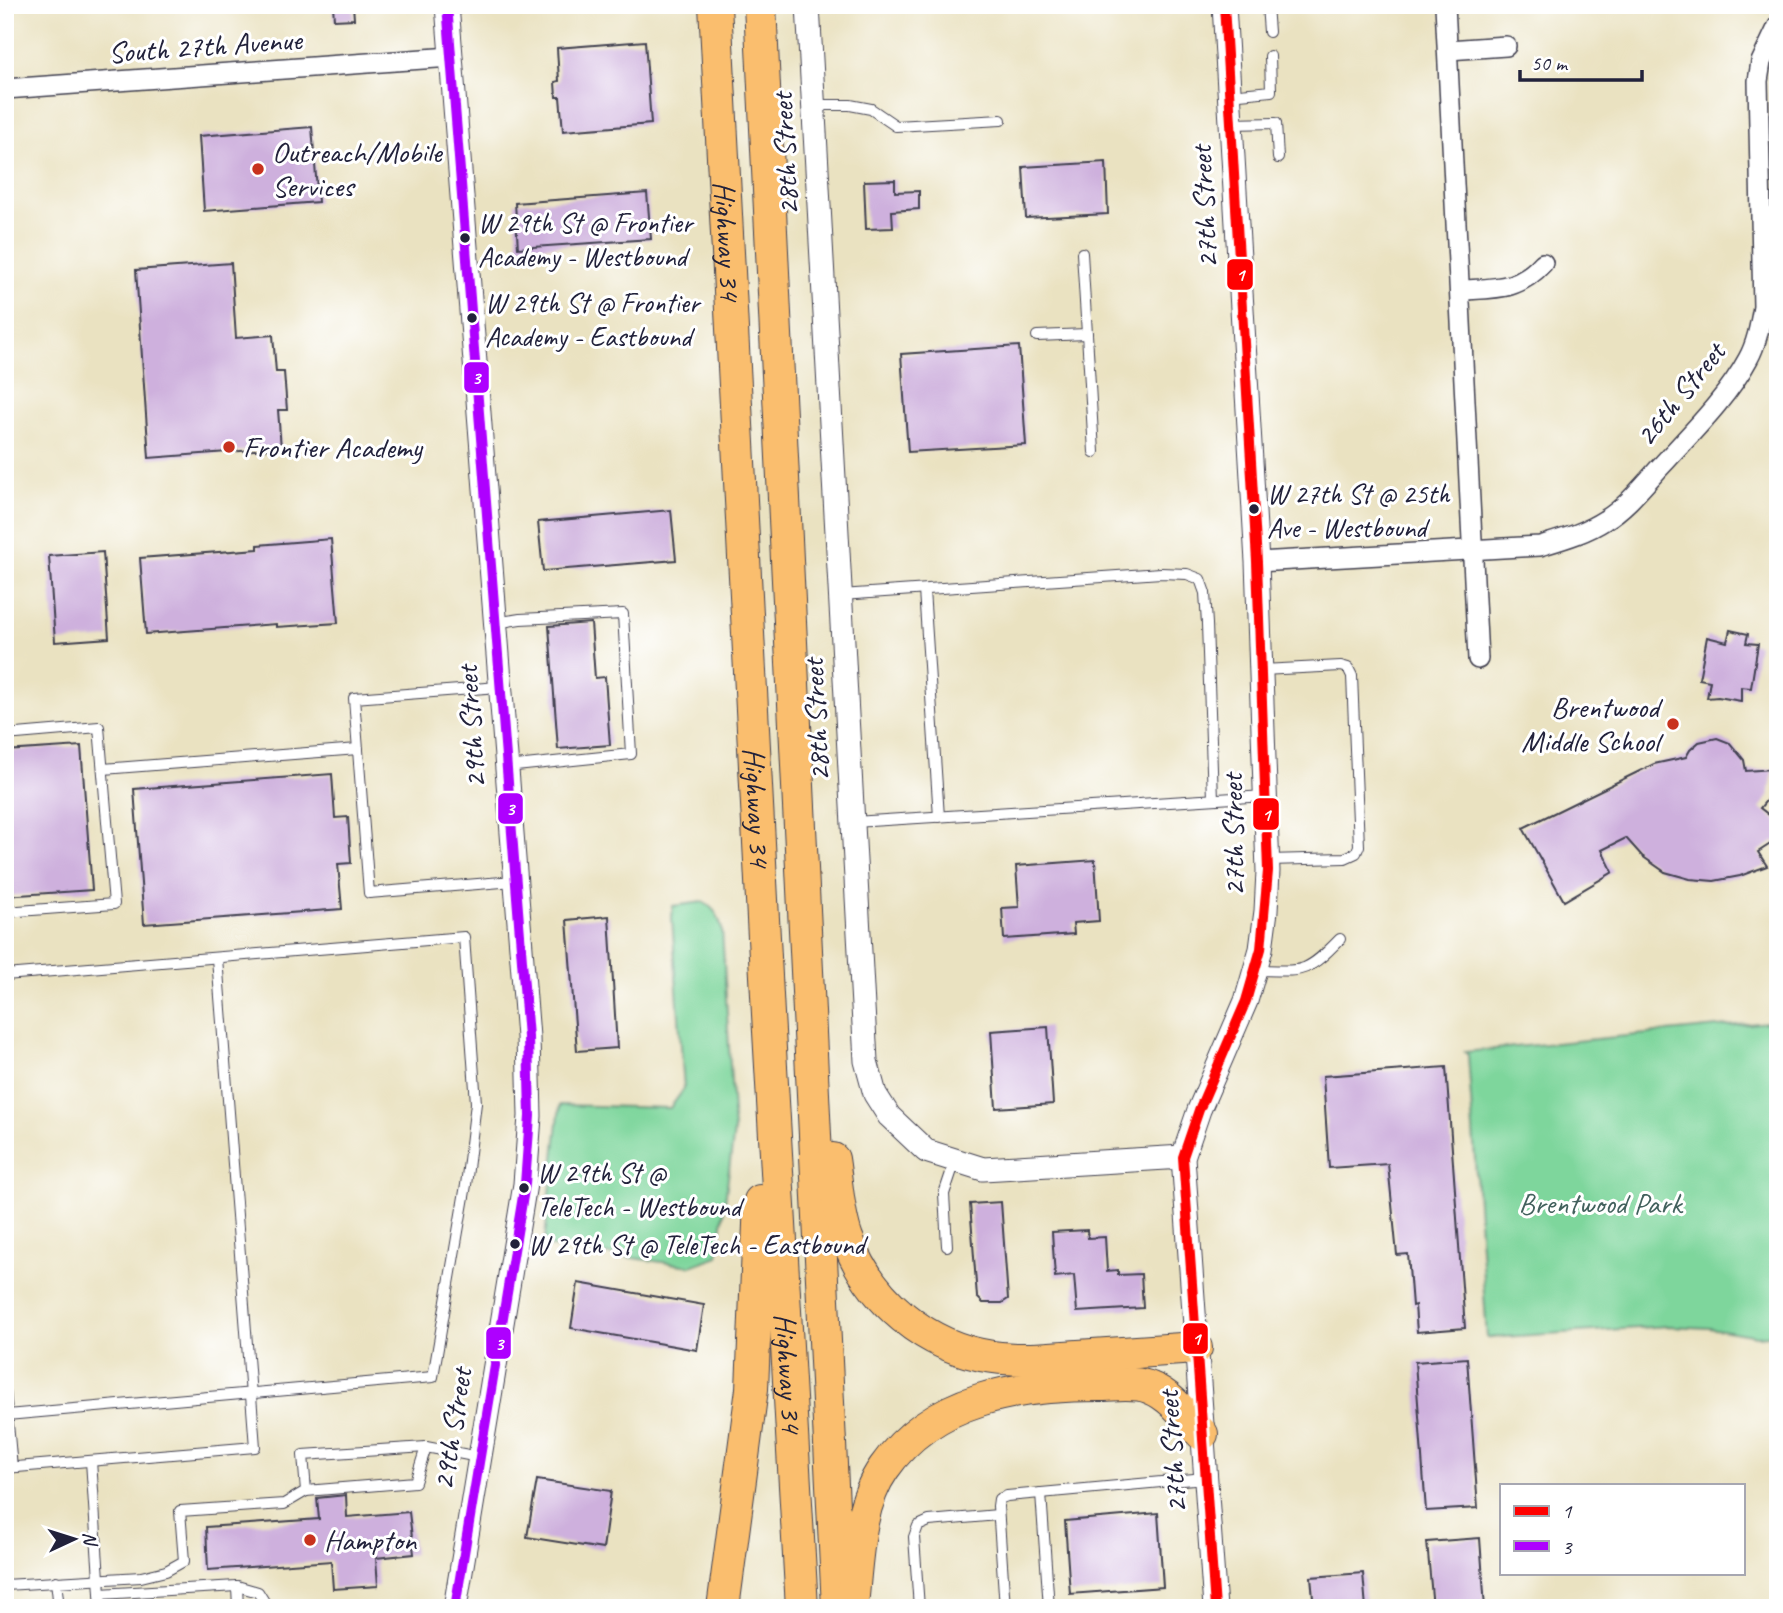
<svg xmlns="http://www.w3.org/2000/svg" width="1783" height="1613" font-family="Caveat,sans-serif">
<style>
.green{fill:#7ed69c;stroke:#507c6c;stroke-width:2}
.building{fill:#ceb0dd}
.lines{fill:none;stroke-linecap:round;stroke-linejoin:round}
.service-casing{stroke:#403f4f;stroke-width:12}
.minor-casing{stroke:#403f4f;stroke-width:22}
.tertiary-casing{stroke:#403f4f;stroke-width:25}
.trunk-casing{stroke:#403f4f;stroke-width:34}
.service{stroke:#fff;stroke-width:10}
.minor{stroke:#fff;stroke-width:19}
.tertiary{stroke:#fff;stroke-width:23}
.trunk{stroke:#fabe6e;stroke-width:32}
.bus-1-casing{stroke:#fff;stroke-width:16}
.bus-2-casing{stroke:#fff;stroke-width:16}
.bus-1{stroke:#f00;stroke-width:10}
.bus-2{stroke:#ae00ff;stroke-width:10}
.poi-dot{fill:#c8321e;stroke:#fff;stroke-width:2.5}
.bus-dot{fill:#22223b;stroke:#fff;stroke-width:2.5}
.labels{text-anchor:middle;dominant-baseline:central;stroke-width:6;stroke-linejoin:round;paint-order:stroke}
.bus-label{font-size:28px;fill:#22223b;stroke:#fff;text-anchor:start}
.street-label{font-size:30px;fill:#22223b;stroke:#fff}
.poi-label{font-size:30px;fill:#22223b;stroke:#fff;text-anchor:start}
.park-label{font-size:30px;fill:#42615d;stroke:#fff}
.line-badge{stroke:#fff;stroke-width:2.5}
.badge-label{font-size:19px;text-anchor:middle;font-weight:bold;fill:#fff}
</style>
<rect width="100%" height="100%" fill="#fff"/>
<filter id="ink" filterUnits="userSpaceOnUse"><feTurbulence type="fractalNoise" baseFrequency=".0143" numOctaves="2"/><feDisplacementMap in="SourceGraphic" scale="14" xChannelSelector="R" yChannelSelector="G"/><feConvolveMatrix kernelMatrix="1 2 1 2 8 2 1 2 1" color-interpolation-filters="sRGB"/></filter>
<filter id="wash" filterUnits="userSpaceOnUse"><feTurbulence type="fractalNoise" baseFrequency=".00686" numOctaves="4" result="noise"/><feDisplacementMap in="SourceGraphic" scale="28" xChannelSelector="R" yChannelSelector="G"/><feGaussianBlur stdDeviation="1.57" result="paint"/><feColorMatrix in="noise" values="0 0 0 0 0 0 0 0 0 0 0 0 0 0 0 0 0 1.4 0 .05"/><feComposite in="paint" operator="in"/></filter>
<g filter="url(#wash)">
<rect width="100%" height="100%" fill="#eae2c1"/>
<g class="green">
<path d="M 703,902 C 715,909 719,916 722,930 L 734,1131 L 718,1256 L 691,1266 L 544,1246 L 560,1105 L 670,1108 L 684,1089 L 672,918 L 673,906 Z"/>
<polygon points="1778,1021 1778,1334 1757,1336 1709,1328 1669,1326 1487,1338 1468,1055 1465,1052"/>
</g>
<g id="blocks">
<g class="building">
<polygon points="333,5 353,5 354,19 334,20"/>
<polygon points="645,41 651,124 563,131 560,97 556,97 555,82 559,81 557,48"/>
<polygon points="312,127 318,202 204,211 199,136"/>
<polygon points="1106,162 1108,214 1026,218 1023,167"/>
<polygon points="895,180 895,192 919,191 919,209 892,211 893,228 866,229 864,181"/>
<polygon points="647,193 651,239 518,248 515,203"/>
<polygon points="231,263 236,338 273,335 276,372 284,372 287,410 278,410 281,448 149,458 136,270"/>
<polygon points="1019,346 1026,445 908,452 901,354"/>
<polygon points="671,510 676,560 543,571 538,522"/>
<polygon points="331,539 338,623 276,627 276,624 146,634 140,558 258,549 258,545"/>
<polygon points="103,552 109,638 55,642 49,556"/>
<polygon points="591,623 595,678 605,677 610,745 558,749 549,626"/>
<polygon points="1730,630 1748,634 1746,643 1758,644 1751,688 1741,687 1741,701 1718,697 1707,698 1710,681 1699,679 1707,637 1727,642"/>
<polygon points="1717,738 1730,743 1744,760 1746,771 1773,769 1769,797 1760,808 1778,822 1778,839 1758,852 1767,866 1740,876 1714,881 1690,879 1665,872 1642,856 1626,838 1602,850 1613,872 1564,901 1523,828 1654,764 1686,757 1690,750 1699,742"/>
<polygon points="81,746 92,890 5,896 5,751"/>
<polygon points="332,774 335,818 348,817 351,863 338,864 342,909 144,924 134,789"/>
<polygon points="1095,860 1099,921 1073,923 1074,934 1004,939 1002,908 1019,907 1016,866"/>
<polygon points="609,916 617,1048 577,1051 567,920"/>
<polygon points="1048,1027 1053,1104 996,1108 991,1031"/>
<polygon points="1446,1067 1465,1328 1417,1332 1415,1305 1412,1306 1408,1254 1397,1255 1388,1164 1329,1168 1323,1076"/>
<polygon points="1001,1202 1008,1299 1002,1303 983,1303 977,1297 970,1204"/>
<polygon points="1087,1230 1088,1238 1105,1237 1107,1271 1118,1270 1118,1275 1141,1274 1143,1308 1077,1312 1074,1275 1055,1277 1052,1232"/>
<polygon points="578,1283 704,1305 697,1350 571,1328"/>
<polygon points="1467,1358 1478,1508 1426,1511 1415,1362"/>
<polygon points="537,1480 611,1491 603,1549 527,1537"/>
<polygon points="346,1495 347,1517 409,1512 414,1554 376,1558 378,1586 333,1589 331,1561 208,1570 206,1527 319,1519 317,1498"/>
<polygon points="1158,1513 1163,1587 1070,1594 1065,1521"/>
<polygon points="1480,1538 1485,1608 1433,1608 1427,1542"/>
<polygon points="1363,1573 1366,1608 1314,1608 1311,1577"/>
</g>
</g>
</g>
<g filter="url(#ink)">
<use href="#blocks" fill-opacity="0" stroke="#403f4f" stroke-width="2"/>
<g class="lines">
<g class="service-casing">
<g id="service">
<polyline points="1267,5 1269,32"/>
<polyline points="1229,95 1271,91 1270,56"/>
<polyline points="814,105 850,105 871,109 896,126 1001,120"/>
<polyline points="1231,124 1276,123 1278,158"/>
<polyline points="1082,253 1087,334"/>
<polyline points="1037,336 1087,334 1094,452"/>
<polyline points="924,590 939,817"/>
<polyline points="841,595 1161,573 1187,574 1200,579 1205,593 1207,624 1213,799"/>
<polyline points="495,623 520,619 623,614 631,754 506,767"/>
<polyline points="1261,670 1341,666 1348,668 1352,676 1359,846 1356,853 1345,858 1268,860"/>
<polyline points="499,687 354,698 369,893 514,881"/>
<polyline points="5,735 99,727 114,904 5,912"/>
<polyline points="103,769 358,749"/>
<polyline points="854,822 1265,796"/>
<path d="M 1255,970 C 1304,971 1305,975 1340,939"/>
<polyline points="5,975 464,937 476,1103 466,1185 433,1377 7,1415"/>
<polyline points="947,1246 944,1194 955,1161"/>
<polyline points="5,1390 12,1468"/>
<polyline points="91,1461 101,1608"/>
<polyline points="5,1468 255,1447 217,958"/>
<polyline points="306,1491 415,1482 426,1447"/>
<polyline points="1041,1493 1049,1608"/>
<polyline points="56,1581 59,1608"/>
<polyline points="5,1585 141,1577 166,1571 184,1561 180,1511 284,1504 306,1491 303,1455 426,1447 479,1457"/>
<polyline points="237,1586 238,1608"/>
<polyline points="100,1594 237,1586 258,1592 268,1608"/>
<polyline points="919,1608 914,1537 918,1526 929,1521 998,1515"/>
<polyline points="1005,1608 998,1506 999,1499 1007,1496 1205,1478"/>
</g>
</g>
<g class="minor-casing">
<g id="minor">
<polyline points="1445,5 1478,659"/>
<polyline points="1448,50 1506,46"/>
<polyline points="5,89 451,57"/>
<path d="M 1461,290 C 1495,288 1518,291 1543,263"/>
<path d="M 1257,562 L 1540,546 C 1563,539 1585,533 1605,520 C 1628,506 1645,483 1663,464 C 1693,431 1727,398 1748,359 C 1757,343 1760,324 1763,307 L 1758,81 L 1761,62 L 1778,26"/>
</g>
</g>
<g class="tertiary-casing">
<g id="tertiary">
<polyline points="447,5 528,1037 530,1116 525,1184 455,1608"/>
<polyline points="808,5 866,1061 875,1094 889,1116 926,1151 983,1169 1183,1157"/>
<polyline points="1215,1608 1183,1157 1199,1110 1246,1001 1261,949 1266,911 1268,871 1257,562 1224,5"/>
</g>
</g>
<g class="trunk-casing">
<g id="trunk">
<path id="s1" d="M 715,5 L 768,1014 L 802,1608"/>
<polyline points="760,5 838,1608"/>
<path d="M 833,1159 C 837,1184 838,1214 847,1238 C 870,1300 926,1348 993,1357 C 1021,1361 1050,1358 1078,1356 C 1118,1353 1157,1351 1196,1348"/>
<path d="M 853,1596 C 857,1554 859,1503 884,1468 C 933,1397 1019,1385 1099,1385 C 1115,1385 1136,1381 1151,1388 C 1172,1396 1188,1419 1202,1434"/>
<polyline points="723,1608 752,1389 760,1201"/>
</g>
</g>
<use href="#service" class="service"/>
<use href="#minor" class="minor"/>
<use href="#tertiary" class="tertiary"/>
<use href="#trunk" class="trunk"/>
<g class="bus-1-casing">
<polyline id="bus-1" points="1215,1608 1183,1157 1199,1110 1246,1001 1261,949 1268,871 1257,562 1224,5"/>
</g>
<g class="bus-2-casing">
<polyline id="bus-2" points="447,5 528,1037 530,1116 525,1184 455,1608"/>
</g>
<use href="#bus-1" class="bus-1"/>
<use href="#bus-2" class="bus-2"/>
</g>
</g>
<g class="poi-dot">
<circle cx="258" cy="169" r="7"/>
<circle cx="229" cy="447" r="7"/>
<circle cx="1673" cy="724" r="7"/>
<circle cx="310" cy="1540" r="7"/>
</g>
<g class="bus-dot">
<circle cx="465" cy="238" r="6"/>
<circle cx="472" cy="318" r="6"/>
<circle cx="1254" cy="509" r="6"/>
<circle cx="524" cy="1188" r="6"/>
<circle cx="515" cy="1244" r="6"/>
</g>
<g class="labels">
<g class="bus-label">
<text x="478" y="222">W 29th St @ Frontier<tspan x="478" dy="34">Academy - Westbound</tspan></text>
<text x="485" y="302">W 29th St @ Frontier<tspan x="485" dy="34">Academy - Eastbound</tspan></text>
<text x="1267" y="493">W 27th St @ 25th<tspan x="1267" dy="34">Ave - Westbound</tspan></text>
<text x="537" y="1172">W 29th St @<tspan x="537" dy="34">TeleTech - Westbound</tspan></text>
<text x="528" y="1244">W 29th St @ TeleTech - Eastbound</text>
</g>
<g class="street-label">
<text transform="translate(205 46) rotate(-4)">South 27th Avenue</text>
<text transform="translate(785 154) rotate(-93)">28th Street</text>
<text transform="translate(1204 207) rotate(-93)">27th Street</text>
<text stroke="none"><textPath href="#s1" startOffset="236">Highway 34</textPath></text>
<text transform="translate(1680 394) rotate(-51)">26th Street</text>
<text transform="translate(816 720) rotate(-93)">28th Street</text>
<text transform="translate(471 727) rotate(-94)">29th Street</text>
<text stroke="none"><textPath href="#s1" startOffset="803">Highway 34</textPath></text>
<text transform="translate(1233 835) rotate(-91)">27th Street</text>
<text stroke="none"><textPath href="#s1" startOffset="1370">Highway 34</textPath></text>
<text transform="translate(452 1429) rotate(-81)">29th Street</text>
<text transform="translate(1172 1452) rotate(-94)">27th Street</text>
</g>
<g class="poi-label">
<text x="272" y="152">Outreach/Mobile<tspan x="272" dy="34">Services</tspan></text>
<text x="243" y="447">Frontier Academy</text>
<text x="1659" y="707" text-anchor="end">Brentwood<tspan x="1659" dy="34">Middle School</tspan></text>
<text x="324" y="1540">Hampton</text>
</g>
<g class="park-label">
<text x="1600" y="1203">Brentwood Park</text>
</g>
</g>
<g class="line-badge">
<rect x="1226" y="258" width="28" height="33" rx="7" fill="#f00"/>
<rect x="463" y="361" width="27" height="33" rx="7" fill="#ae00ff"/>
<rect x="497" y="792" width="27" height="33" rx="7" fill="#ae00ff"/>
<rect x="1252" y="797" width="28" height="34" rx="7" fill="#f00"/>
<rect x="1182" y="1322" width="27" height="33" rx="7" fill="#f00"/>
<rect x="485" y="1326" width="27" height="34" rx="7" fill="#ae00ff"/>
</g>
<g class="badge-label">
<text x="1240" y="281">1</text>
<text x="476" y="384">3</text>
<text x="510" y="815">3</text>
<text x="1266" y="821">1</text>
<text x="1196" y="1345">1</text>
<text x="499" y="1350">3</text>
</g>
<rect width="1783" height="1613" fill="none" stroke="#fff" stroke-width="28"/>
<rect x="1500" y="1484" width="245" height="91" fill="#ffffff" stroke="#a7a7b1" stroke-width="2"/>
<rect x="1514" y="1506" width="35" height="10" fill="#ff0000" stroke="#a7a7b1" stroke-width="2"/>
<text x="1562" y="1518" font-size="21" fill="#22223b">1</text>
<rect x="1514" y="1541" width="35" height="10" fill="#ae00ff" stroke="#a7a7b1" stroke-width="2"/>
<text x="1562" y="1554" font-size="21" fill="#22223b">3</text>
<g transform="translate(74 1539) rotate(86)" stroke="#ffffff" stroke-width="5" paint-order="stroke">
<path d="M0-5L12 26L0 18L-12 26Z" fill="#22223b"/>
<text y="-10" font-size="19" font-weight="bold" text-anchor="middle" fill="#22223b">N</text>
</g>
<path d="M1520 70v10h122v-10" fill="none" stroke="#22223b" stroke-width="3.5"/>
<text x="1531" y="70" font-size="21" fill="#22223b" stroke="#ffffff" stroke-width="5" paint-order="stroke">50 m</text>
</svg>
